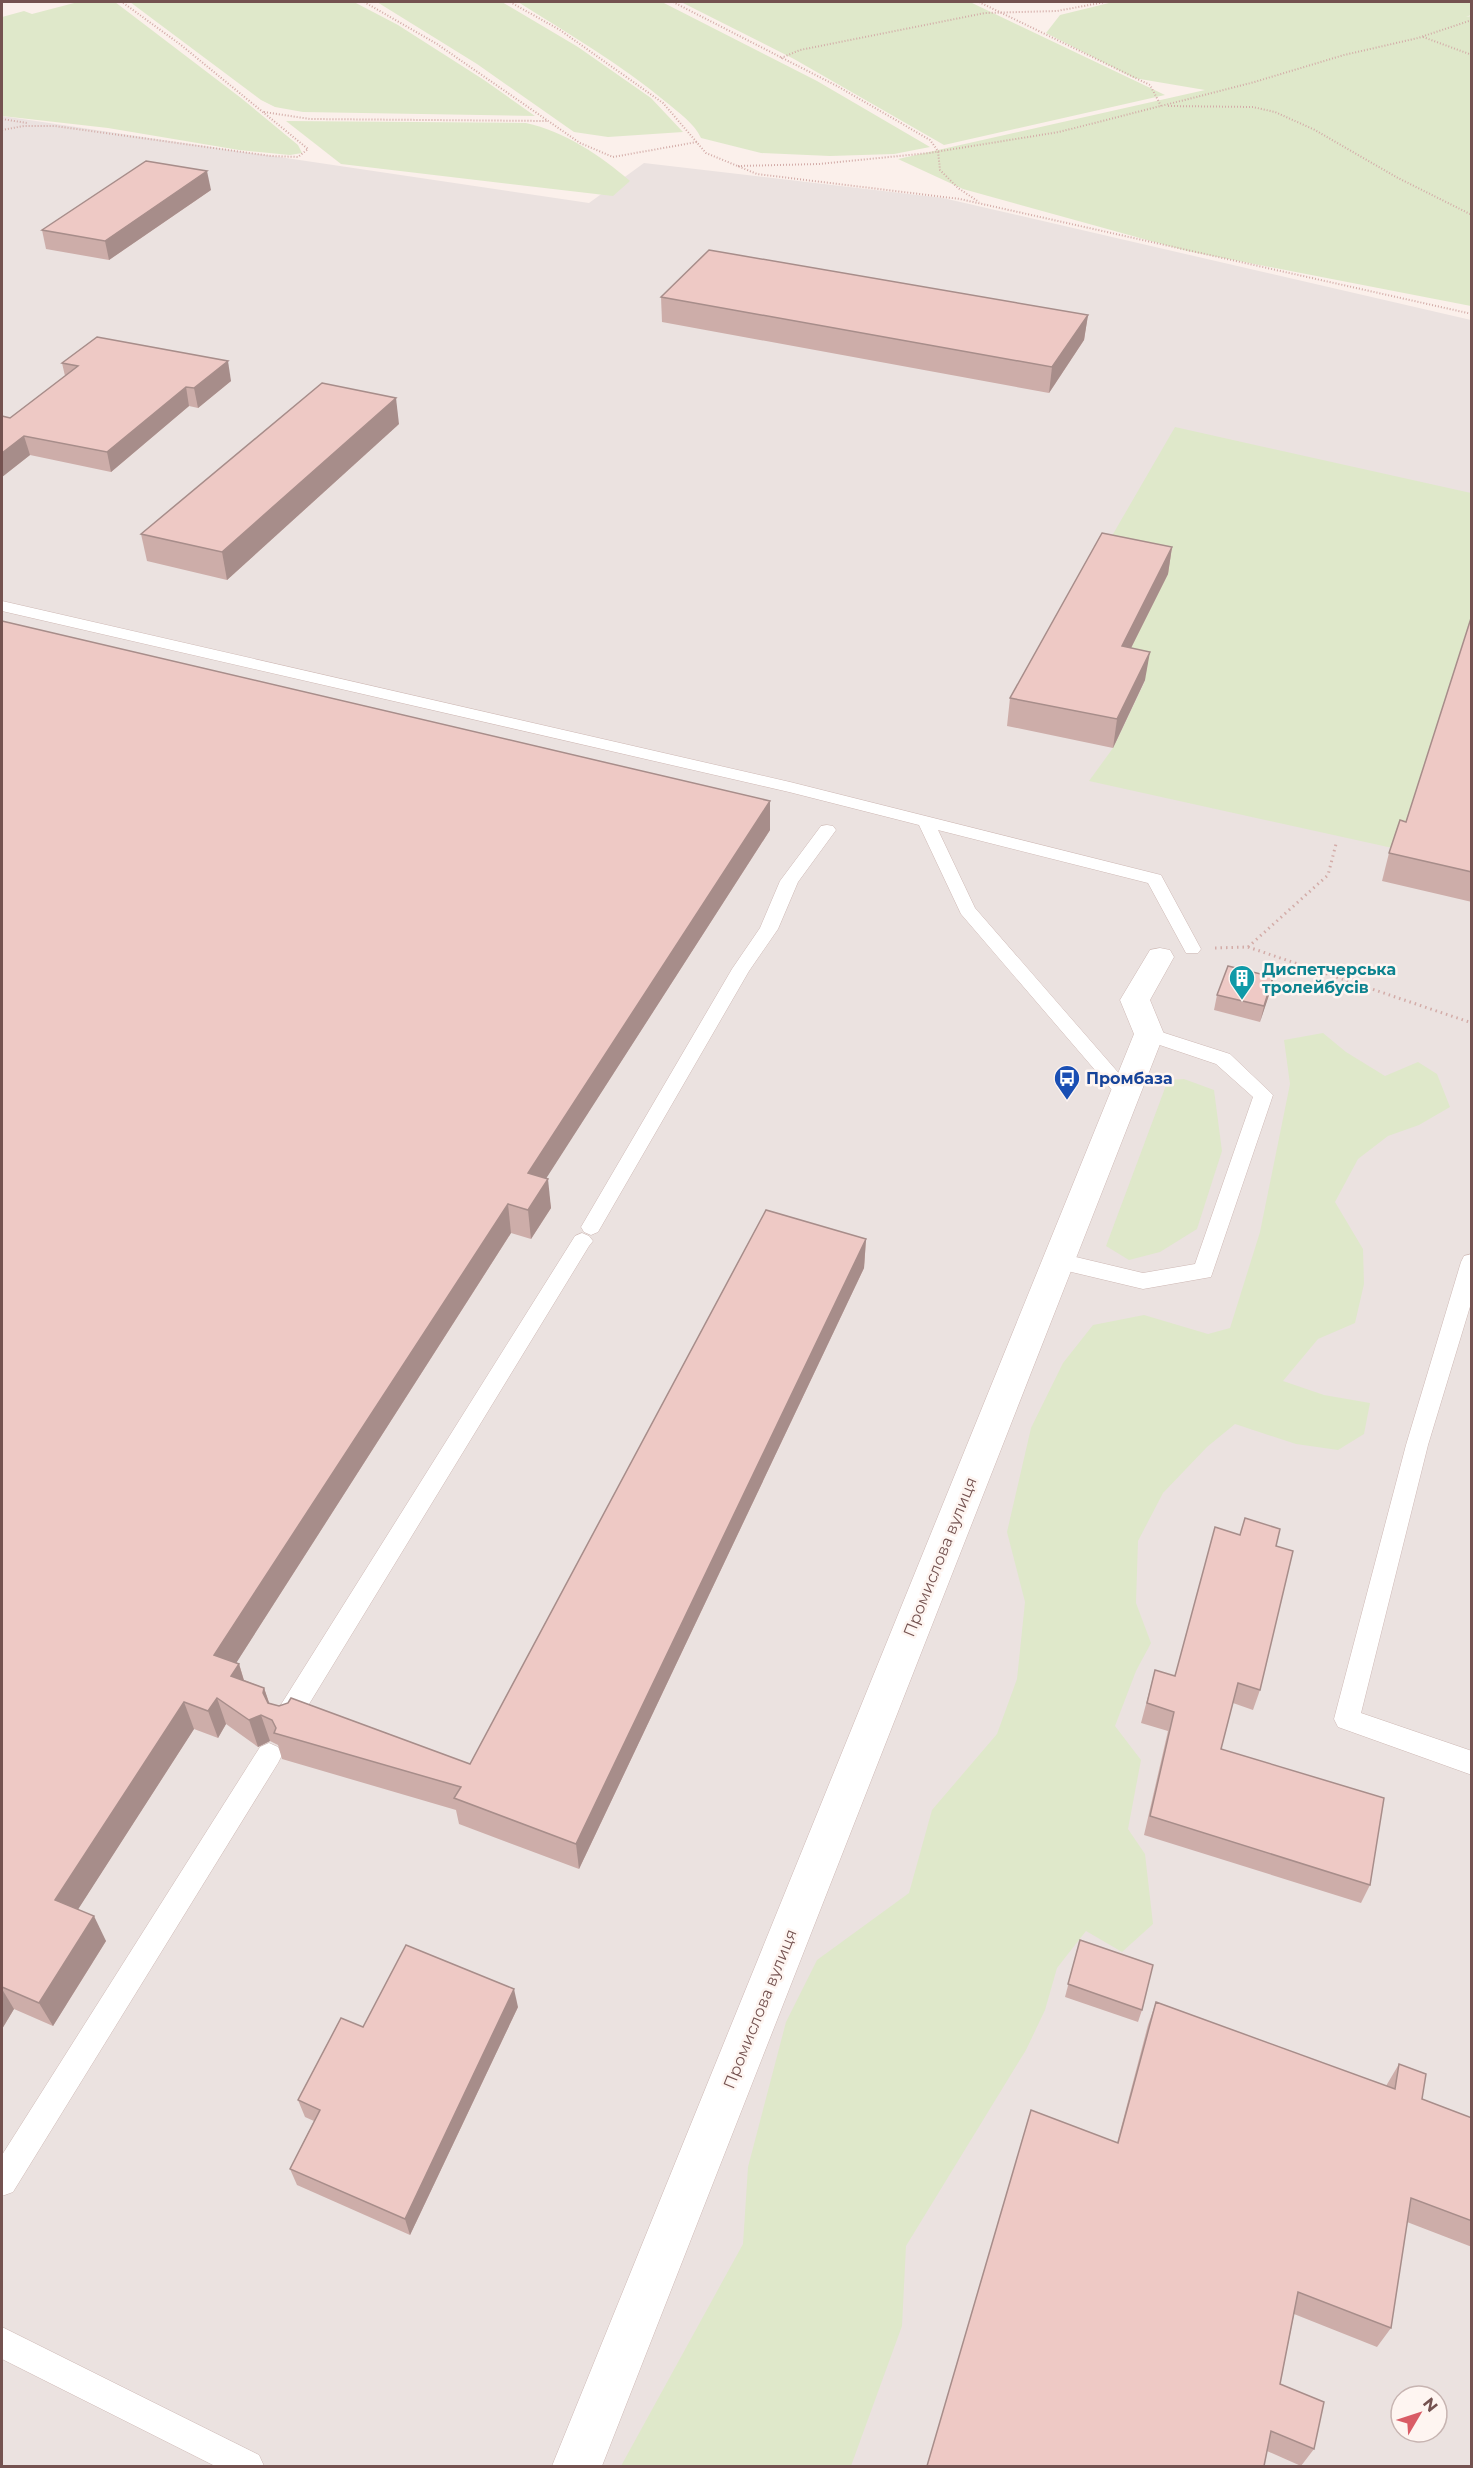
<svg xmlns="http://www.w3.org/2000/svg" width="1473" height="2468" font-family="Montserrat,sans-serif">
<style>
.industrial{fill:#ebe2e0;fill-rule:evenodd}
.green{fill:#dfe8ca}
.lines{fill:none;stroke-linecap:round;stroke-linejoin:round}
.service-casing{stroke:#ceb8b4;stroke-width:1}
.minor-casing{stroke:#ceb8b4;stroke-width:1}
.path-far1{stroke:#d3aca8;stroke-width:2;stroke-dasharray:1 2;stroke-linecap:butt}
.path{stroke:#d3aca8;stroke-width:3;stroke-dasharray:1.5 4;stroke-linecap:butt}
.service{fill:#fff;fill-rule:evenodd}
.minor{fill:#fff;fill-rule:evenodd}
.wall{fill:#cdada9}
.shaded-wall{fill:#a78d8a}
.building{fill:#eec9c5;stroke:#a78d8a;stroke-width:1.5}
.labels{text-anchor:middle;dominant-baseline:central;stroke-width:5;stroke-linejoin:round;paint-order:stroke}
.culture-label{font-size:16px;font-weight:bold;fill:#0d838f;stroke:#fef5f1;text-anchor:start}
.transit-label{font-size:16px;font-weight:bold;fill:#164399;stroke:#fef5f1;text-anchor:start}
.street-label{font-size:16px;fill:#745250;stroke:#fef5f1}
</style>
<rect width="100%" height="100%" fill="#fbf0eb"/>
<path class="industrial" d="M 2,116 L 589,203 L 644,163 L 943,198 L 1471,320 L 1471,2466 L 2,2466 ZM 1401,2396 L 1437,2396 L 1437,2432 L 1401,2432 Z"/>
<g class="green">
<polygon points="78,2 115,2 241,98 298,145 302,153 290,155 239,150 108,128 2,116 2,17 24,11 32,14"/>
<polygon points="130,2 354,2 398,25 484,80 535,116 303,112 275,107 261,100"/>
<polygon points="377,2 502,2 578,47 651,98 683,132 608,137 574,132 477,64"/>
<path d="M 518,2 L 662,2 L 817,81 L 930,147 L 894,154 L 830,156 L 761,153 L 701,138 C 694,123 679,113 666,102 C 620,64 569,34 518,2 Z"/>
<polygon points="681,2 970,2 1165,95 944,145 794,59"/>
<polygon points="1113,2 1471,2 1471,15 1466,17 1471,16 1471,306 1187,251 963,189 898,159 1205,90 1134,78 1046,33 1060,15"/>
<path d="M 286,121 L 526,123 C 564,131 601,156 630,181 L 613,196 L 341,164 Z"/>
<polygon points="1175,427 1471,493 1471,629 1468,628 1397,849 1089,781 1113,748 1145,681 1118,674 1098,560"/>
<polygon points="1323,1033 1346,1052 1385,1076 1418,1062 1437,1074 1450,1107 1419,1125 1388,1136 1358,1159 1335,1202 1363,1249 1364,1284 1355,1323 1318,1339 1283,1381 1324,1395 1370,1403 1364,1434 1338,1450 1296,1444 1235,1424 1207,1447 1163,1493 1138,1541 1136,1603 1151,1643 1136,1671 1115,1726 1141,1760 1128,1829 1145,1854 1153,1924 1122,1952 1086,1931 1057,1968 1045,2010 1026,2050 906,2246 902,2326 851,2466 621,2466 743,2244 748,2167 786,2022 817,1960 909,1893 932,1810 997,1734 1017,1679 1025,1602 1007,1532 1031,1428 1063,1363 1093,1325 1144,1315 1208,1334 1230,1328 1260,1232 1290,1084 1284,1040"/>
<polygon points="1184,1079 1214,1090 1222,1151 1197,1229 1160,1252 1129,1260 1106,1246 1168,1080"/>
</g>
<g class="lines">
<g class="service-casing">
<g id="service">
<polygon points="2,601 790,782 1161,875 1201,949 1198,953 1186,953 1148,883 938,830 975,908 1136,1093 1133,1098 1126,1100 1119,1098 961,914 919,825 789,792 2,611"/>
<polygon points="827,825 833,826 836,830 798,882 778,929 749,971 598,1232 591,1235 584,1232 581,1227 584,1222 732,969 760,928 780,881 821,826"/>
<polygon points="1149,1028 1230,1054 1273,1095 1211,1277 1143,1289 1059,1269 1051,1267 1048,1261 1051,1255 1059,1253 1143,1273 1195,1264 1253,1097 1216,1064 1142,1039 1139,1034 1142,1029"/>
<polygon points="582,1233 589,1236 593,1241 589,1246 295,1727 286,1730 277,1727 273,1719 277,1711 575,1236"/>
<polygon points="1472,1254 1472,1300 1428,1445 1361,1713 1472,1751 1472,1775 1338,1727 1334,1719 1406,1445 1461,1262 1464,1256"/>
<polygon points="269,1743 278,1747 282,1755 278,1763 13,2192 2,2196 2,2155 260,1747"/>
<polygon points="2,2327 259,2455 264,2466 215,2466 2,2359"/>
</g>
</g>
<g class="minor-casing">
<polygon id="minor" points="1160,948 1170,950 1174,957 1150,1000 1164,1034 602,2466 552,2466 1134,1034 1120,1000 1150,950"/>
</g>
<g class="path-far1">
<polyline points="364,2 437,44 580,143 613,157 697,142"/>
<polyline points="510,2 560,30 663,103 706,153 757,174 960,199 1472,314"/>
<polyline points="673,2 839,87 930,140 938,151 940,170 958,188 979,202"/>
<polyline points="979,2 1150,85 1161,106"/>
<polyline points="1423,37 1472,55"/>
<polyline points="781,58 800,50 985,13 1057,11 1105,2"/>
<polyline points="1168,106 1253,107 1275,112 1315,130 1398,178 1472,215"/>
<polyline points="264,112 310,119 547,121"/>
<polyline points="2,119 27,123"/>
<polyline points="2,130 24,126 55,126 271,156 298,157 308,149 181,45 122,2"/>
<polyline points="738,166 819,164 929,153 1059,132 1251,83 1344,55 1418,38 1472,20"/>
</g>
<g class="path">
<polyline points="1248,947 1328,875 1336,844"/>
<polyline points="1215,948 1248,947 1472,1023"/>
</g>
<use href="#service" class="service"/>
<use href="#minor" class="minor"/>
</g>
<g class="wall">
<polygon points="211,190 109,260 46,249 42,230"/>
<polygon points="661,297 1088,315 1084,340 1049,393 662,322"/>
<polygon points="62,363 231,381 198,408 189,406 111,472 30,455 2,477 2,416 10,418 65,376"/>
<polygon points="399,424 227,580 147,561 141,534"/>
<polygon points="1172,547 1168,574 1131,648 1145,680 1113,748 1007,726 1010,698"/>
<polygon points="1472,615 1472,902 1382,881 1389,853 1406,822"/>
<polygon points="2,621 770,801 770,830 546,1178 551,1208 531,1239 511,1233 236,1663 239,1664 244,1680 264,1688 269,1703 470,1764 866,1239 864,1268 579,1869 459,1824 456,1810 282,1759 278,1745 270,1741 258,1747 226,1724 218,1738 194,1729 78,1909 106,1941 53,2026 14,2009 2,2029"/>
<polygon points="1273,977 1270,992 1260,1022 1214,1010 1217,995"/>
<polygon points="1245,1518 1276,1546 1260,1690 1253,1710 1233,1703 1221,1749 1370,1885 1361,1903 1144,1835 1168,1731 1141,1723 1155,1670 1174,1676 1240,1535"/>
<polygon points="1080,1940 1142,2010 1138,2022 1065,1997"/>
<polygon points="1156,2002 1386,2086 1399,2064 1422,2099 1472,2118 1472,2247 1407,2222 1391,2328 1377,2347 1294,2314 1280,2384 1314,2449 1301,2466 1267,2451 1117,2143 1148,2025"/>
<polygon points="518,2007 410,2235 297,2185 290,2169 314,2121 305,2117 298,2100 363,2027"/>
</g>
<g class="shaded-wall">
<polygon points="207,171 211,190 109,260 105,241"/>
<polygon points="1088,315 1084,340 1049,393 1052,367"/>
<polygon points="228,361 231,381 198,408 194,388"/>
<polygon points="186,387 189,406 111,472 107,452"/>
<polygon points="396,398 399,424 227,580 222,552"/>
<polygon points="24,436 30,455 2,477 2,453"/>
<polygon points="1172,547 1168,574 1118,674 1122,646"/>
<polygon points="1150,652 1145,680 1113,748 1117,719"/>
<polygon points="770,801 770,830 531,1202 528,1173"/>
<polygon points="1273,977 1270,992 1260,1022 1264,1006"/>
<polygon points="548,1179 551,1208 531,1239 528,1210"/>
<polygon points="508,1204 511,1233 224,1682 214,1655"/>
<polygon points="866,1239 864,1268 579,1869 576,1844"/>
<polygon points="239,1664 247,1691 231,1676"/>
<polygon points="264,1688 273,1714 271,1720 263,1693"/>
<polygon points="217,1698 226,1724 218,1738 208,1711"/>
<polygon points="184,1702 194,1729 68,1925 55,1900"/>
<polygon points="261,1715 270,1741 258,1747 249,1720"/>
<polygon points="94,1916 106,1941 53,2026 39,2003"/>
<polygon points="2,1989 14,2009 2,2029"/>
<polygon points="514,1989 518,2007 410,2235 405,2219"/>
</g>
<g class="building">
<polygon points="146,161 207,171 105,241 42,230"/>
<polygon points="709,250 1088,315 1052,367 661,297"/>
<polygon points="97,337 228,361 194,388 186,387 107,452 24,436 2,453 2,416 10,418 78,366 62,363"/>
<polygon points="322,383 396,398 222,552 141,534"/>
<polygon points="1102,533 1172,547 1122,646 1150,652 1117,719 1010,698"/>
<polygon points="1472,615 1472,872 1389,853 1400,820 1406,822"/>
<polygon points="2,621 770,801 528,1173 548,1179 528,1210 508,1204 214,1655 239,1664 231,1676 264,1688 263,1693 268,1703 279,1706 288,1703 291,1698 470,1764 766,1210 866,1239 576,1844 454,1798 461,1787 274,1733 276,1728 272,1720 261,1715 249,1720 217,1698 208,1711 184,1702 55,1900 94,1916 39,2003 2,1987"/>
<polygon points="1228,966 1273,977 1264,1006 1217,995"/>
<polygon points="1245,1518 1280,1529 1276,1546 1293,1551 1260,1690 1238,1683 1221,1749 1384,1798 1370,1885 1150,1816 1174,1712 1147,1703 1155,1670 1175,1676 1215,1527 1240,1535"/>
<polygon points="1080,1940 1153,1965 1142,2010 1068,1984"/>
<polygon points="406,1945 514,1989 405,2219 290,2169 320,2110 298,2100 341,2018 363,2027"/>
<polygon points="1156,2002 1395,2089 1399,2064 1426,2074 1422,2099 1472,2118 1472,2221 1411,2198 1391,2328 1298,2292 1280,2384 1324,2402 1314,2449 1271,2431 1264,2466 927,2466 1031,2110 1118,2143"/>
</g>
<defs>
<g id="building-pin" transform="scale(1.35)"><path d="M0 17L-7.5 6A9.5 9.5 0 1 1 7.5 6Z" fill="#0f9aa8" stroke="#fef5f1"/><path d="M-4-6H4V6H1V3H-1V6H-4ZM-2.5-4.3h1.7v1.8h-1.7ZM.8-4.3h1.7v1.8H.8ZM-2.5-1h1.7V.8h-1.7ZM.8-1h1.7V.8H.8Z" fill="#fff"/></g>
<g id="bus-pin" transform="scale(1.35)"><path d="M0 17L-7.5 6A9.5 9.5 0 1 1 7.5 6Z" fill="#1a4fb4" stroke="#fef5f1"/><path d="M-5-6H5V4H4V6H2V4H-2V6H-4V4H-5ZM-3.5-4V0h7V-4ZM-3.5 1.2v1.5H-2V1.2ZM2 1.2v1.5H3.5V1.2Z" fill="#fff"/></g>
</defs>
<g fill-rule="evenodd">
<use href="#building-pin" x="1242" y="978"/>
<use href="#bus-pin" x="1067" y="1078"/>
</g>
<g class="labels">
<g class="culture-label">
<text x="1262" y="969">Диспетчерська<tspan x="1262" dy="18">тролейбусів</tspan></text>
</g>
<g class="transit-label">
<text x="1086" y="1078">Промбаза</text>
</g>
<g class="street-label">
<text transform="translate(940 1557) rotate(-68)">Промислова вулиця</text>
<text transform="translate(760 2009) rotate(-68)">Промислова вулиця</text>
</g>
</g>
<rect width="1473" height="2468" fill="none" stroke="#745250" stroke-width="6"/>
<g transform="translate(1419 2414) rotate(51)"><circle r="28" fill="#fef5f1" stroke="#c7b4b1" stroke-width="1.5"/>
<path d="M0-4.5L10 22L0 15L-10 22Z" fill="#d95c66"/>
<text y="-9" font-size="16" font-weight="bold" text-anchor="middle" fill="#745250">N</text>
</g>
</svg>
